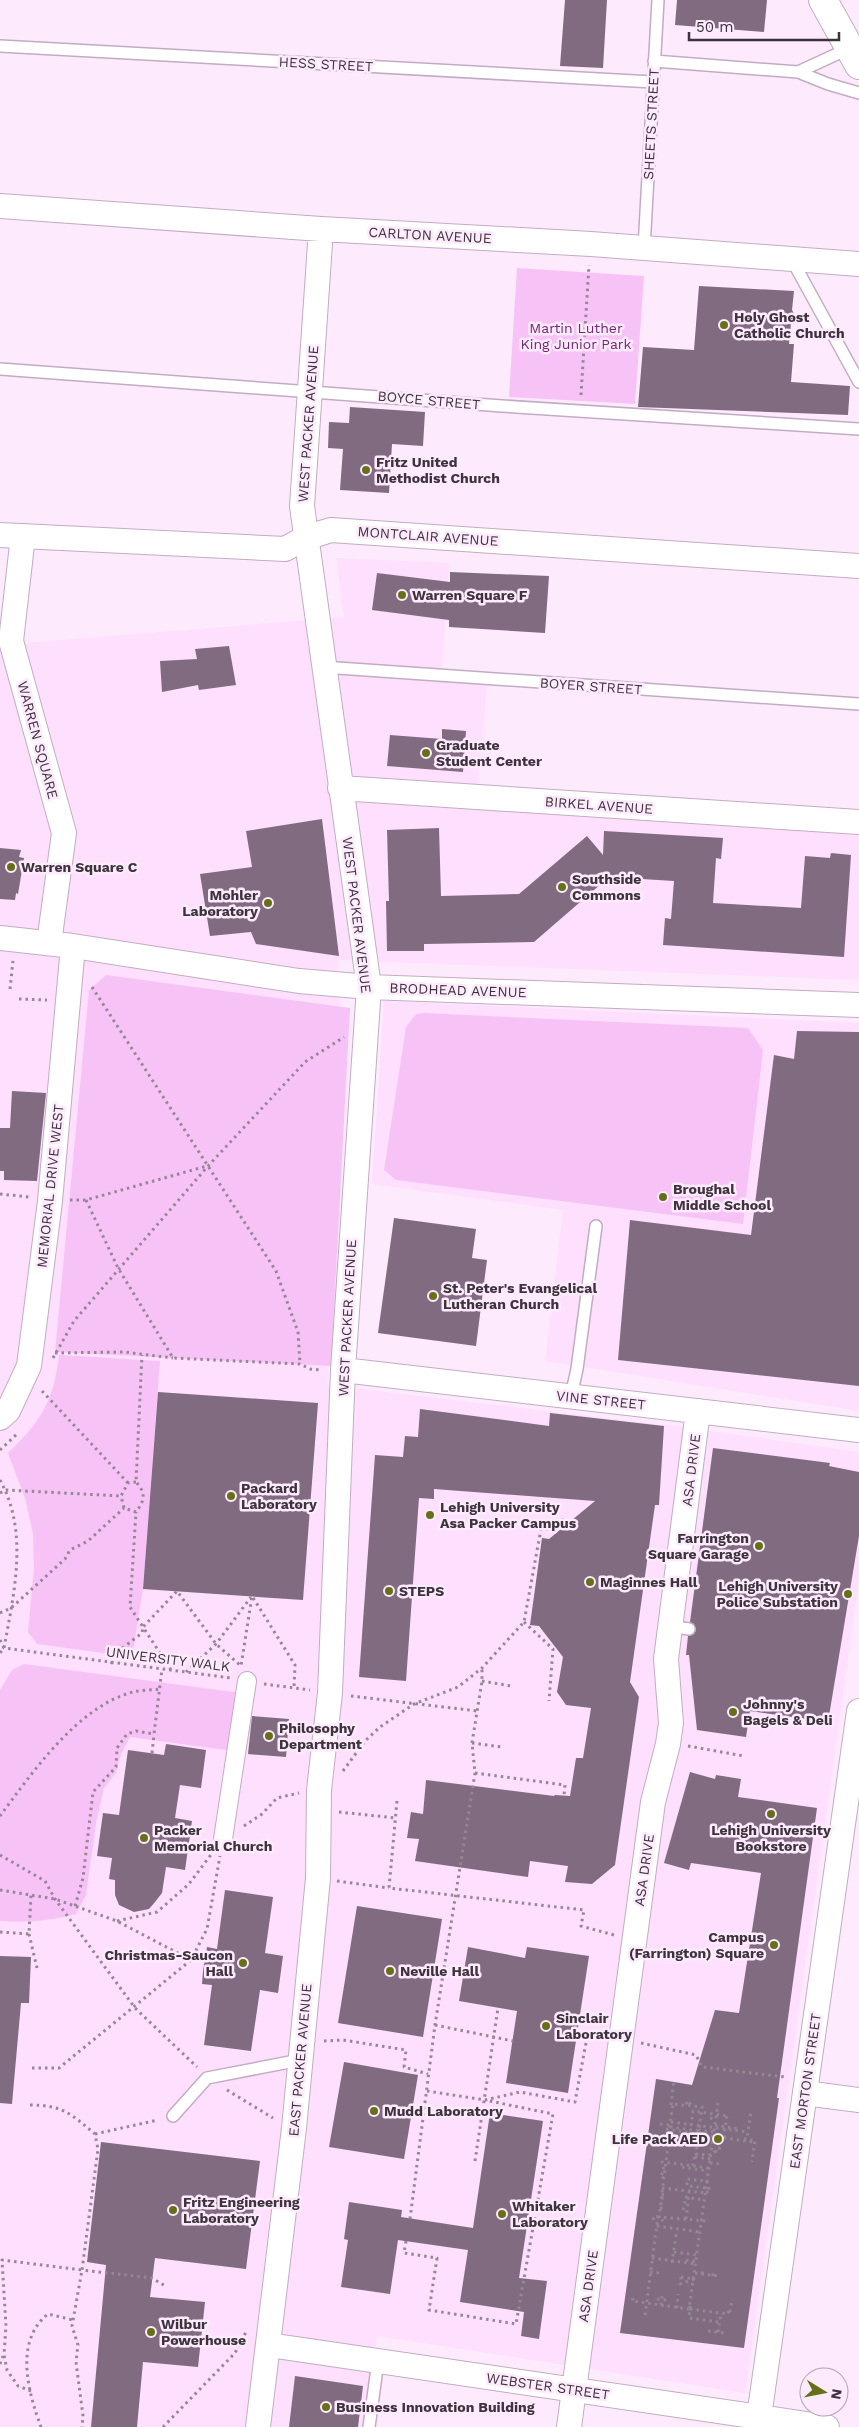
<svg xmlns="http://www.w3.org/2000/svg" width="859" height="2427" viewBox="0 0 859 2427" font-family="'Work Sans',sans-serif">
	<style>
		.built { fill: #fedffd }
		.green { fill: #f7c3f7 }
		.building { fill: #816b80 }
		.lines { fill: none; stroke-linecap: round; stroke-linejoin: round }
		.service-casing { stroke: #c3acc3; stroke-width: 14 }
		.pedestrian-casing { stroke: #c3acc3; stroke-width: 20 }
		.minor-casing { stroke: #c3acc3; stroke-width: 26 }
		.secondary-casing { stroke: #c3acc3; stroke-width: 30 }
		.path { stroke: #958795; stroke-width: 3; stroke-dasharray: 2.5 4; stroke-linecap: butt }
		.service { stroke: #fff; stroke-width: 11 }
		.pedestrian { stroke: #fff; stroke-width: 18 }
		.minor { stroke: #fff; stroke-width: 24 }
		.secondary { stroke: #fff; stroke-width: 28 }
		.poi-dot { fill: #657019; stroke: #feeafd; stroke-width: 2 }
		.labels { text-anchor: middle; stroke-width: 5; stroke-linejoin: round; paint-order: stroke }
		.street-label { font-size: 14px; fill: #3d333d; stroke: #feeafd }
		.poi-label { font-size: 14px; font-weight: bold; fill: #3d333d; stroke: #feeafd; text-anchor: start }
		.park-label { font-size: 14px; fill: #752677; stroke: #feeafd }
	</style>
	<rect width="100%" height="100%" fill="#feeafd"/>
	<path class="built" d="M336,558l113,5 -8,118 46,4 -11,124 383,26v145l-521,-20 2,48 -13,377 355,42 177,25v127l-114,814 -368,-57 -14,91h-363v-1782l344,-28z
		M384,1001l475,22v388l-314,-50 18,-151 -191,-26z"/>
	<path class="green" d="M517,268l127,8 -9,128 -126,-7z
		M106,975l244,33 -19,358 -276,-14 34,-362z
		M424,1013l324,15 15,22 -20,174 -347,-44 -12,-10 22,-143 10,-13z
		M59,1355l101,6 -17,228 -11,68 -95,-13 -9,-12 6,-64 -1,-34 -8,-36 -17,-45c33,-32 46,-52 51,-98z
		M24,1664l217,29 -8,58 -103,-14 -9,17 -5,19 -12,15 -8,35 -10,72 -10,19c-26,7 -50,9 -76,7v-231l12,-20z"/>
	<path class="building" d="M565,0h42l-4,68 -43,-2z
		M677,0h90l-3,32 -89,-7z
		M699,286l95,5 -2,19 4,7 -5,6 -2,21h5l-3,38 59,4 -2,29 -210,-8 5,-60 51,3z
		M350,407l75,5 -2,34 -31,-2 -3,49 -49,-3 3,-41 -15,-1 1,-26 20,1z
		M450,572l99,4 -4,57 -96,-6v-7l-77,-10 5,-37 73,9z
		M229,646l7,39 -37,5 -1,-5 -36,7 -2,-31 37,-2 -2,-10z
		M442,729l24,2 -3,41 -76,-6 3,-31 52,4z
		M322,819l17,137 -83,-12 -5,-12 -41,4 -10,-62 52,-7 -6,-36z
		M439,828l2,68 78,-2 68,-58 16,19 1,-24 119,7 -2,21 -5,-1 -3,45 88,5 4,-52 25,2 1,-5 20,2 -7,102 -181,-12 2,-27 6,1 3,-38 -65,-4 -75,65 -110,2v7h-37l-1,-50h3l-2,-71z
		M0,848l21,2 -2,7 5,1 -6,36 -2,-1 -1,7 -15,-1z
		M797,1031l62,1v354l-241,-26 12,-140 121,15 23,-180 20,4z
		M12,1091l34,2 -9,88 -33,-1v-9h-4v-43h10z
		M394,1218l82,11 -4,29 15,2 -11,86 -98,-13z
		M158,1392l160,11 -15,197 -160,-11z
		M420,1409l129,17 1,-13 114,13 -5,79h-4l-25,177 9,15 -24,168 -23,19 -27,-2 3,-16 -38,-5 -2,16 -113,-16 4,-22 -12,-1 4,-26 12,2 3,-34 128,16 1,-1 15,1 6,-38h7l8,-50 -25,-3 -9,-13 6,-35 -24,-31 -9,-1 12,-87 7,1 46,-38 -161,-12v10l-15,-1 -13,183 -47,-4 16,-222 28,2 2,-21 13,1z
		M713,1448l117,15 -1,3 30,6v64l-31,186 -78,-11 -4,26 -49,-7 -8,-75h-3l2,-19 6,-2 2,-4 -2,-6 -4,-2z
		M252,1716l37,3 -3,38 -38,-3z
		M166,1744l40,6 -5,38 -21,-3 -5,33 17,3 -7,49 -19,-3 -4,26 -7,9 -6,7 -15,3 -15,-7 -4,-10v-15l-6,-1 3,-21 -15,-2 6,-43 16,2 9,-65 36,5z
		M690,1772l25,7 1,-4 25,4 -3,18 79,11 -40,290h2l-35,250 -124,-15 36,-254 36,6 23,-75 24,3 22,-140 -70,-10 -2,7 -25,-7z
		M225,1890l48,7 -8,56 18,3 -5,37 -18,-3 -9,61 -47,-6 8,-60 -10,-1 1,-13 4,-24 10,2z
		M357,1906l85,13 -19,118 -85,-14z
		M468,1947l57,11 2,-11 62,9 -21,137 -62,-10 11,-72 -58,-10z
		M0,1956l31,1 -2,46h-8l-9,101 -12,-1z
		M344,2062l74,13 -14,84 -75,-12z
		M490,2113l53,8 -24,157 28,3 -8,58 -18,-3 3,-24 -64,-10 8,-52 -70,-10 -8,54 -49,-7 7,-47 -4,-1 5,-37 53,8 -1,7 72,11z
		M101,2142l159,19 -14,108 -91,-11 -5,39 55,5 -7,65 -55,-5 -6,65h-46l15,-162 -19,-3z
		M295,2376l68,10 -5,41h-69z"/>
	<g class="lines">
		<defs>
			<path id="service" d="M0,46l653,36
				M654,61l144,11 30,12 31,9
				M798,72l52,-24
				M644,248l14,-248
				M792,260l67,122
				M0,369l502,37 357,23
				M323,667l536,37
				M571,1396l6,-27 19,-143
				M670,1626l19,3
				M173,2116l34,-38 93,-18
				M369,2427l9,-66"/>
			<path id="pedestrian" d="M223,1839l24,-158"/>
			<path id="minor" d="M0,206l321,23 270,15 268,20
				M0,535l285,14 20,-11 26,-8 528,36
				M23,536l-12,105 53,192 -15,110
				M340,788l519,34
				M0,938l73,8 226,35 70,6 490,18
				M343,1370l516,60
				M0,1418l8,-7 21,-45 21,-165 23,-255
				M805,2093l54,7
				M269,2345l558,82
				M759,2417l100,-706
				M258,2427l36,-299 24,-250 1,-88 11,-97 13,-323 26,-383 -67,-481 19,-277
				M569,2427l84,-625 15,-58 3,-21 -5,-64 32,-248"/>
			<path id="secondary" d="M823,0l36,65"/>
		</defs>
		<use href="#service" class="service-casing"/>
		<use href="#pedestrian" class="pedestrian-casing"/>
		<use href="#minor" class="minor-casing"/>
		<use href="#secondary" class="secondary-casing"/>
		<path class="path" d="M581,395l8,-130
			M92,987l184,284 22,61 2,32
			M10,989l3,-28
			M19,999l28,1
			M0,1194l29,3
			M70,1200h16l121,-34
			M86,1200l32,68 55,90 127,6 10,5 12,1
			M55,1353l69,-1 49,6
			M53,1358l21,-37 134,-155 97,-104 39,-25
			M42,1391l86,92
			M0,1450l18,-17
			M0,1480c29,52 14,113 4,168l-4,5
			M136,1482l-8,1 -7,13 3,12 12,4c9,-12 10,-19 0,-30l6,-127
			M0,1493l6,-3 115,6
			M0,1613l11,-5 54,-49 5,-9 18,-9 36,-33
			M524,1622l29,27 -4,52
			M0,1640l4,8 227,30
			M111,1664l9,-14 22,-17 1,-6 -13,-20 6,-95
			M171,1670l-28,-43 34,-36 39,53 25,22 11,-70 43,69 -1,23
			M186,1672l30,-28 35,-47
			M482,1681l29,5
			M264,1684l46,6
			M351,1696l126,15
			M472,1743l30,4
			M688,1746l56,10
			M152,1753l2,-19
			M343,1771l22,-30 15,-14 34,-23 44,-17 24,-19 42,-46 17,-93h11l13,-11
			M475,1773l90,12 -1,11
			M397,1801l-8,87 195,22 -3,16 33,9
			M339,1812l57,6
			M0,1816c32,-43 78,-110 133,-124 8,-2 18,-2 27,-3
			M244,1826l18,-12 15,-16 22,-5
			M0,1855l45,26 10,18 80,109 62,59
			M337,1881l52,7
			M0,1890l55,9 62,22 74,39
			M75,1906l8,-28 10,-86 23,-25 1,-19 10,-14 9,-3 18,3 8,-65
			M117,1921l40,-9 32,-28 24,-32
			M0,1932l29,2 2,-39
			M29,1934l8,34
			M435,2025l78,16
			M324,2041l19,-1 63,10 -2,17 24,7
			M641,2043l55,12 6,12 83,10
			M32,2068h27l132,-108 16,-31 13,-73
			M227,2090l46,28
			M427,2091l58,9 35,-8 55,10 13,-70
			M686,2102l2,4 3,-4
			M30,2105c33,0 41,9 65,29l3,15 -16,121 70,8 15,9
			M671,2105l3,-24
			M710,2118l6,1
			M671,2122l77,10
			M660,2124l10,1
			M715,2125l23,4
			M691,2126l2,-15 34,5
			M670,2127l29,4 3,-24 -29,-3c-2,11 -3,22 -4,33l-10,80 47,4
			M666,2129l86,13
			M698,2130l16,2
			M95,2134l63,-14
			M698,2134l-2,20 15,1 9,-8
			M668,2136l29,5
			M665,2137l6,11
			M724,2138l3,-23
			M744,2139h3l4,-28
			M750,2140h5l-3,22
			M707,2142l1,-7
			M715,2151l4,1 2,-16
			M695,2157l16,2
			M475,2161l23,-153
			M710,2163l10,1
			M693,2166l2,-13
			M682,2167l26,4
			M664,2178l-4,-1 4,-6 -2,-9 47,6
			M662,2188l43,5
			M706,2192h4l-3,-11 -20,-2v7l19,2
			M685,2197l19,3
			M660,2208h3l-3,-7 5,-6 -4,-1
			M683,2210l3,-13
			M410,2219l25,-194 40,-252 -3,-30 10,-62v-13
			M686,2219l3,-27 3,1
			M653,2220l1,-4 5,1 4,4
			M657,2226l43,6
			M406,2241l-2,12 33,5 -8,52 87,14 37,-210 -68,-14
			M674,2252l23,3
			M652,2258l44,6
			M686,2260l13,2
			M672,2263l4,-28h-2
			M650,2272l10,1
			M695,2273l23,3
			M702,2274l1,-6
			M713,2276v-6
			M681,2277l13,2 -14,5z
			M633,2298l-1,3 57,8 29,-206
			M657,2299l9,1
			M661,2305l1,-9
			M690,2306l-1,12 30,4
			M677,2308l1,-14
			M690,2309l38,5 1,-5
			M730,2312l2,-12
			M645,2315l13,-99
			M708,2331l16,2
			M718,2332l3,-19
			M0,2364l3,-8
			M31,2391l-13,-5 -11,-16 -3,-15 2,-29 -4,-66 80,10 -10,56 6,19 -2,17 7,54 -1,11
			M41,2427c-13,-35 -27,-86 7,-113l25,6
			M163,2427l72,-74 12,-23"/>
		<use href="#service" class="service"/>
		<use href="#pedestrian" class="pedestrian"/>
		<use href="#minor" class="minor"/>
		<use href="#secondary" class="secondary"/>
	</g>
	<g class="poi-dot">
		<circle cx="724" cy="325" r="5"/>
		<circle cx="366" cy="470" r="5"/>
		<circle cx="402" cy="595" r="5"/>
		<circle cx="426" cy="753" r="5"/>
		<circle cx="11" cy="867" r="5"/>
		<circle cx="562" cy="887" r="5"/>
		<circle cx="268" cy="903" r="5"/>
		<circle cx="663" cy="1197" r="5"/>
		<circle cx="433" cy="1296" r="5"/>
		<circle cx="231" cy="1496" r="5"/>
		<circle cx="430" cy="1515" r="5"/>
		<circle cx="759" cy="1546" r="5"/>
		<circle cx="590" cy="1582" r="5"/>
		<circle cx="389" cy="1591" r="5"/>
		<circle cx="848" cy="1594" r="5"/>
		<circle cx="733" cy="1712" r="5"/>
		<circle cx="269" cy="1736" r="5"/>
		<circle cx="771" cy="1814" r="5"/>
		<circle cx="144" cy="1838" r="5"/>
		<circle cx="774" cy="1945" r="5"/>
		<circle cx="243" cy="1963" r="5"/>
		<circle cx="390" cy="1971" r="5"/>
		<circle cx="546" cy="2026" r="5"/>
		<circle cx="374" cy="2111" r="5"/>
		<circle cx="718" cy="2139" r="5"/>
		<circle cx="173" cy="2210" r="5"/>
		<circle cx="502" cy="2214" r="5"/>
		<circle cx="151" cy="2332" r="5"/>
		<circle cx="326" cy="2407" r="5"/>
	</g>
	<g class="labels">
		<g class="street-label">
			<text transform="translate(326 64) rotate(3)" y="5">HESS STREET</text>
			<text transform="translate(651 124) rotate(-87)" y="5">SHEETS STREET</text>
			<text transform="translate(430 235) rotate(3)" y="5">CARLTON AVENUE</text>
			<text transform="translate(429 400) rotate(5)" y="5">BOYCE STREET</text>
			<text transform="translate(308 424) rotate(-86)" y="5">WEST PACKER AVENUE</text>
			<text transform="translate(428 536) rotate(4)" y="5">MONTCLAIR AVENUE</text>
			<text transform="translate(591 686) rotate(4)" y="5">BOYER STREET</text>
			<text transform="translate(38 740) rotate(75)" y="5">WARREN SQUARE</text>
			<text transform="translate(599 805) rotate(4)" y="5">BIRKEL AVENUE</text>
			<text transform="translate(357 915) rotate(83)" y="5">WEST PACKER AVENUE</text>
			<text transform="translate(458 990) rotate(2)" y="5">BRODHEAD AVENUE</text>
			<text transform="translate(50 1186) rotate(-84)" y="5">MEMORIAL DRIVE WEST</text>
			<text transform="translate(347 1318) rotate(-87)" y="5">WEST PACKER AVENUE</text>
			<text transform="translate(601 1400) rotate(6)" y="5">VINE STREET</text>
			<text transform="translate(691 1470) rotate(-83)" y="5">ASA DRIVE</text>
			<text transform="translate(168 1659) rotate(7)" y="5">UNIVERSITY WALK</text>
			<text transform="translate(644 1870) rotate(-82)" y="5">ASA DRIVE</text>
			<text transform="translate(300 2060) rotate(-85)" y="5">EAST PACKER AVENUE</text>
			<text transform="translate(805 2091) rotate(-82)" y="5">EAST MORTON STREET</text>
			<text transform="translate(588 2286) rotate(-82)" y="5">ASA DRIVE</text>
			<text transform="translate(548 2386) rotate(8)" y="5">WEBSTER STREET</text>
		</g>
		<g class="poi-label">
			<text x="734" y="322">Holy Ghost<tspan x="734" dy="16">Catholic Church</tspan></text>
			<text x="376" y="467">Fritz United<tspan x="376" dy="16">Methodist Church</tspan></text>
			<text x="412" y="600">Warren Square F</text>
			<text x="436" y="750">Graduate<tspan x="436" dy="16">Student Center</tspan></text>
			<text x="21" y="872">Warren Square C</text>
			<text x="572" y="884">Southside<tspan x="572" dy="16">Commons</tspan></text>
			<text x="258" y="900" text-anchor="end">Mohler<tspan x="258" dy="16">Laboratory</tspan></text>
			<text x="673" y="1194">Broughal<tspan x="673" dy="16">Middle School</tspan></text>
			<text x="443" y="1293">St. Peter's Evangelical<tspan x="443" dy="16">Lutheran Church</tspan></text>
			<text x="241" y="1493">Packard<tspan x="241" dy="16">Laboratory</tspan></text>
			<text x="440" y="1512">Lehigh University<tspan x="440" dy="16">Asa Packer Campus</tspan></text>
			<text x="749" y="1543" text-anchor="end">Farrington<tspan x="749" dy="16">Square Garage</tspan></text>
			<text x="600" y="1587">Maginnes Hall</text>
			<text x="838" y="1591" text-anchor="end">Lehigh University<tspan x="838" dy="16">Police Substation</tspan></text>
			<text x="399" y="1596">STEPS</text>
			<text x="743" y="1709">Johnny's<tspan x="743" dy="16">Bagels &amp; Deli</tspan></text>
			<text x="279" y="1733">Philosophy<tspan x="279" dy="16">Department</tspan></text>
			<text x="154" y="1835">Packer<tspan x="154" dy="16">Memorial Church</tspan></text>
			<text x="771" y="1835" text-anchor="middle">Lehigh University<tspan x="771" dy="16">Bookstore</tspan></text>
			<text x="764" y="1942" text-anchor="end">Campus<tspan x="764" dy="16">(Farrington) Square</tspan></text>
			<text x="233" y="1960" text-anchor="end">Christmas-Saucon<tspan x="233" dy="16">Hall</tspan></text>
			<text x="400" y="1976">Neville Hall</text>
			<text x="556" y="2023">Sinclair<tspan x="556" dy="16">Laboratory</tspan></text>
			<text x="384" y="2116">Mudd Laboratory</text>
			<text x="708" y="2144" text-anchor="end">Life Pack AED</text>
			<text x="183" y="2207">Fritz Engineering<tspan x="183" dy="16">Laboratory</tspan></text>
			<text x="512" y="2211">Whitaker<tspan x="512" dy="16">Laboratory</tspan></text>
			<text x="161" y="2329">Wilbur<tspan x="161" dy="16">Powerhouse</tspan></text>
			<text x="336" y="2412">Business Innovation Building</text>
		</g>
		<g class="park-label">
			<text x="576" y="333">Martin Luther<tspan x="576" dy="16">King Junior Park</tspan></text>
		</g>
	</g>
	<g transform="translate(824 2392) rotate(100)"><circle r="24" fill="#feeafd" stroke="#b1a1b0"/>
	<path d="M0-4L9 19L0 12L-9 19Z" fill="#657019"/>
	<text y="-8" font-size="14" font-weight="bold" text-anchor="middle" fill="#3d333d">N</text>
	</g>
	<path d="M689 32v8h150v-8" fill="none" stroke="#3d333d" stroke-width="2.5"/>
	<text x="696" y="32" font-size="15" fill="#3d333d" stroke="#feeafd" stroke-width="4" paint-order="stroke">50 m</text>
</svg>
